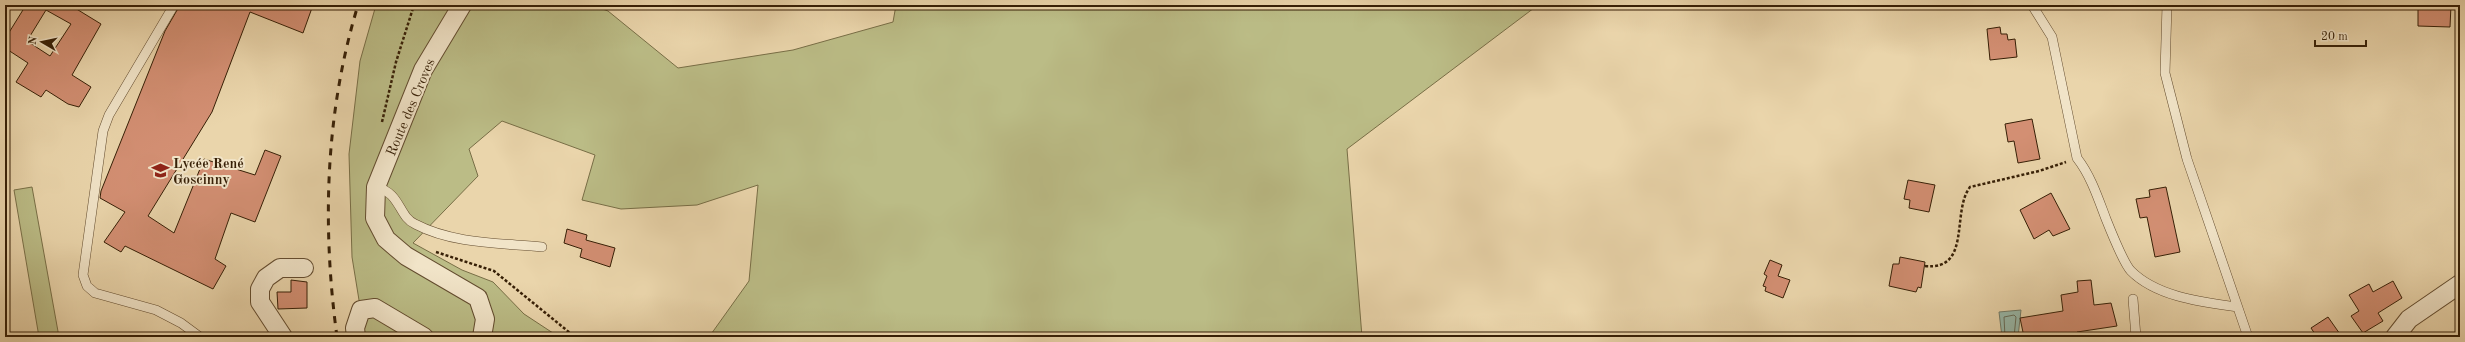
<svg xmlns="http://www.w3.org/2000/svg" width="2465" height="342" viewBox="0 0 2465 342" font-family="'Old Standard TT',serif">
	<style>
		.green { fill: #bbbc86; stroke: #786e46 }
		.water { fill: #98b9aa; stroke: #717b68 }
		.lines { fill: none; stroke-linecap: round; stroke-linejoin: round }
		.shore { stroke: #676c58; stroke-width: 1 }
		.building { fill: #d38f73; stroke: #361f06; fill-rule: evenodd }
		.service-casing { stroke: #634c2f; stroke-width: 10 }
		.minor-casing { stroke: #634c2f; stroke-width: 20 }
		.path { stroke: #361f06; stroke-width: 2.5; stroke-dasharray: 3 2; stroke-linecap: butt }
		.service { stroke: #f1e4c8; stroke-width: 9 }
		.minor { stroke: #f1e4c8; stroke-width: 18 }
		.rail { stroke: #361f06; stroke-width: 3; stroke-dasharray: 7 7; stroke-linecap: butt }
		.labels { text-anchor: middle; stroke-width: 4; stroke-linejoin: round; paint-order: stroke }
		.street-label { font-size: 14px; fill: #361f06; stroke: #f1e4c8 }
		.poi-label { font-size: 14px; font-weight: bold; fill: #361f06; stroke: #f1e4c8; text-anchor: start }
	</style>
	<rect width="100%" height="100%" fill="#ead5ab"/>
	<filter id="stains"><feTurbulence type="fractalNoise" baseFrequency=".005" numOctaves="4"/><feColorMatrix values="0 0 0 0 .2 0 0 0 0 .09 0 0 0 0 .02 0 0 0 .5 -.17"/></filter>
	<radialGradient id="worn" r=".72"><stop offset=".6" stop-color="#630" stop-opacity="0"/><stop offset="1" stop-color="#630" stop-opacity=".3"/></radialGradient>
	<path class="green" d="M376,5h216l16,6 70,57 115,-18 100,-28 3,-17h642l-191,144 15,188h-653l40,-56 9,-96 -61,20 -76,4 -39,-9 13,-45 -93,-34 -33,28 9,27 -65,67 49,27 31,12 31,32 35,23h-194l-13,-80 -3,-103 11,-93z
		M32,187l27,150h-20l-25,-147z"/>
	<path class="water" d="M2021,310l-3,27h-16l-3,-25z"/>
	<g class="lines">
		<path class="shore" d="M2005,337l-1,-20 10,-2 2,2 -2,20"/>
	</g>
	<path class="building" d="M26,5h44l31,19 -29,51 19,12 -12,20 -11,-3 -22,-14 -5,7 -25,-15 12,-19 -23,-15v-9zM46,10l25,14 -21,32 -23,-15z
		M180,5h133l-10,28 -53,-21 -38,100 -64,104 26,17 30,-74 51,16 10,-25 16,6 -26,66 -24,-9 -16,46 11,7 -13,23 -88,-43 -4,6 -17,-10 21,-30 -25,-14 1,-7 64,-160z
		M2418,5h33l-1,22 -32,-1z
		M2000,27l1,7h6l1,6 7,-1 2,18 -27,3 -3,-31z
		M2032,119l8,40 -22,4 -4,-22 -6,1 -3,-18z
		M1908,180l27,5 -6,27 -20,-4 1,-8 -6,-1z
		M2166,187l14,65 -25,5 -8,-40 -7,1 -4,-19 14,-2 -1,-7z
		M2051,193l19,36 -17,7 -4,-6 -15,9 -14,-29z
		M567,229l20,6 -1,5 29,8 -5,19 -30,-10 2,-8 -18,-6z
		M1900,257l25,5 -4,26 -3,-1 -2,5 -27,-6 4,-22h6z
		M1770,260l12,5 -4,11 12,4 -7,18 -18,-7 1,-4 -3,-1 4,-10 -3,-2z
		M291,280l16,2v26l-29,1 -1,-17h14z
		M2091,280l3,25 17,-2 6,23 -40,6v3l-9,2h-44l-4,-19 43,-7 -2,-16 17,-3 -1,-11z
		M2393,281l9,17 -24,15 5,8 -20,12 -12,-17 8,-5 -10,-16 20,-11 4,8z
		M2328,317l14,20h-25l-6,-9z"/>
	<g class="lines">
		<defs>
			<path id="service" d="M174,5l-65,110 -6,16 -20,144 4,11 8,7 61,17 25,13 19,14
				M2032,5l20,32 25,121c14,18 21,40 29,61 4,10 18,45 25,52 26,26 71,31 106,36
				M2167,5l-2,68 22,86 61,178
				M376,187c25,6 22,29 39,37 38,20 85,19 127,23
				M2133,299l3,38"/>
			<path id="minor" d="M462,5l-39,65 -47,117 -1,31 11,21 20,17 72,42 7,21 -3,18
				M283,337l-23,-35v-13l6,-11 14,-10h24
				M356,337l-1,-9 6,-18 14,-2 49,29
				M2395,337l14,-18 51,-35"/>
		</defs>
		<use href="#service" class="service-casing"/>
		<use href="#minor" class="minor-casing"/>
		<path class="path" d="M382,122l14,-60 18,-57
			M436,252l58,19 81,66
			M1925,266c47,5 26,-54 45,-79l69,-16 27,-9"/>
		<use href="#service" class="service"/>
		<use href="#minor" class="minor"/>
		<path class="rail" d="M337,337c-15,-111 -12,-224 21,-332"/>
	</g>
	<defs>
		<symbol id="school-bare" viewBox="-9 -9 18 18"><path d="M0-5L7-2L0 1L-7-2ZM-4 1L0 2.5L4 1V4Q0 6-4 4Z" fill="#8f2418" stroke="#f1e4c8" stroke-width="2.5" paint-order="stroke"/></symbol>
	</defs>
	<g fill-rule="evenodd">
		<use href="#school-bare" x="148" y="158" width="25" height="25"/>
	</g>
	<g class="labels">
		<g class="street-label">
			<text transform="translate(410 107) rotate(-67)" y="5">Route des Croves</text>
		</g>
		<g class="poi-label">
			<text x="173" y="168">Lycée René<tspan x="173" dy="16">Goscinny</tspan></text>
		</g>
	</g>
	<rect width="2465" height="342" fill="none" stroke="#ead5ab" stroke-width="20"/>
	<rect x="6" y="6" width="2453" height="330" fill="none" stroke="#361f06" stroke-width="2"/>
	<rect x="10" y="10" width="2445" height="322" fill="none" stroke="#361f06"/>
	<g transform="translate(42 42) rotate(279)" stroke="#f1e4c8" stroke-width="3" paint-order="stroke">
	<path d="M0-3L7 15L0 10L-7 15Z" fill="#361f06"/>
	<text y="-6" font-size="11" font-weight="bold" text-anchor="middle" fill="#361f06">N</text>
	</g>
	<path d="M2315 40v6h51v-6" fill="none" stroke="#361f06" stroke-width="2"/>
	<text x="2321" y="40" font-size="12" fill="#361f06" stroke="#f1e4c8" stroke-width="3" paint-order="stroke">20 m</text>
	<rect width="100%" height="100%" filter="url(#stains)"/>
	<rect width="100%" height="100%" fill="url(#worn)"/>
</svg>
